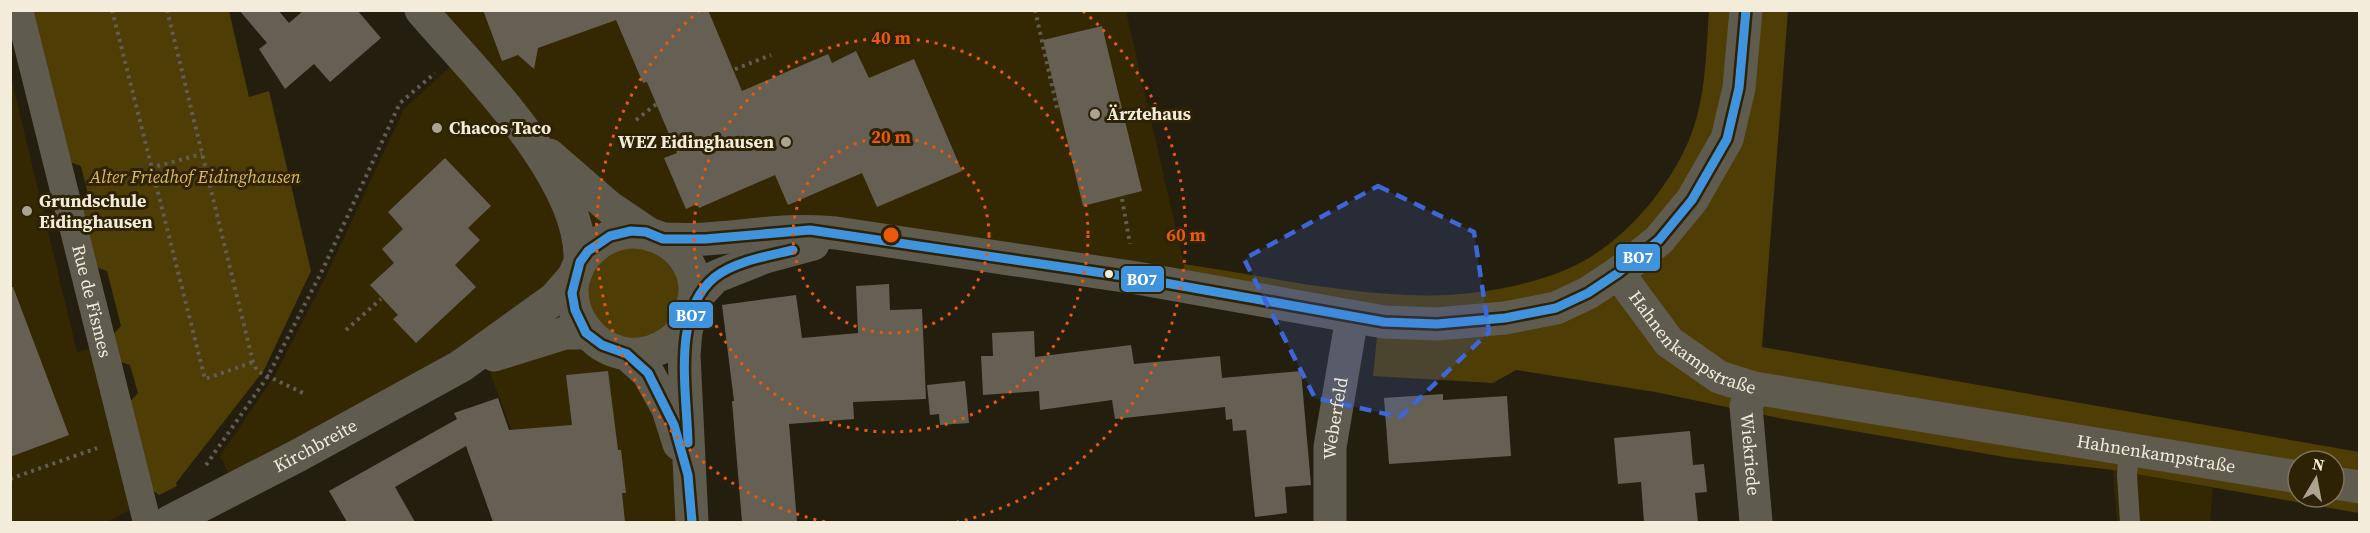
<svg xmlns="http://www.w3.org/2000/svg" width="2370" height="533" viewBox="0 0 2370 533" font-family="'Source Serif 4',serif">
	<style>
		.built { fill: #342803 }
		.green { fill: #4f3d06; fill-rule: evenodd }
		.building { fill: #656053 }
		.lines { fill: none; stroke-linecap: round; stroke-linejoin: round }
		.path { stroke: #615d52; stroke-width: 4; stroke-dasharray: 3 4.5; stroke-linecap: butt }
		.service { stroke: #605b4f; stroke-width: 20 }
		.pedestrian { stroke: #605b4f; stroke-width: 28 }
		.minor { stroke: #605b4f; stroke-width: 33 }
		.tertiary { stroke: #605b4f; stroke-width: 33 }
		.secondary { stroke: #605b4f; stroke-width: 33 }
		.bus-1-casing { stroke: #2e2204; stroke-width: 14 }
		.bus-1 { stroke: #4094de; stroke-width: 9 }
		.marked { fill: #3d66d8; fill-opacity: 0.2; stroke: #3d66d8; stroke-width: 4.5; stroke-dasharray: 12 8; stroke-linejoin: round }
		.ring { fill: none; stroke: #e8590c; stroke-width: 3; stroke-dasharray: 3 6 }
		.poi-dot { fill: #aba493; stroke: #2e2204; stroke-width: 2 }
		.bus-dot { fill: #f3ecdb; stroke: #2e2204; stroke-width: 2 }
		.labels { text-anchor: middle; stroke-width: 6; stroke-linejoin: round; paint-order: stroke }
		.poi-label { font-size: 18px; font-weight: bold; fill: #f3ecdb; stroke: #2e2204; text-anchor: start }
		.park-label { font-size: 18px; font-style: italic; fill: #e0b956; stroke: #2e2204 }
		.street-label { font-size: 18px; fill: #f3ecdb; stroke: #2e2204 }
		.centre { fill: #e8590c; stroke: #2e2204; stroke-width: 3 }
		.ring-label { font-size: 18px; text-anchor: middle; font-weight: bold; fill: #e8590c; stroke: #2e2204; stroke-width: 6; stroke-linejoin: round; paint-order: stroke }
		.line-badge { stroke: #2e2204; stroke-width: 2 }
		.badge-label { font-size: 16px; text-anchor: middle; font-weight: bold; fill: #fff }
	</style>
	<rect width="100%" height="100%" fill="#241e0e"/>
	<path class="built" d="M425,11h701l58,253 2,29 -300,-56h-262l47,170 15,115h-124l-20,-56 -15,6 -41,-110 -249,129 -17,-35 55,-81 52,-101 77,-165 58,-53z
		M10,73l67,279 15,-4 41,160 -26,14h-96z
		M2113,470l100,18 -3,34h-93z"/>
	<path class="green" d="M34,11h195l20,86 20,-6 42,180 -47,99 -88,113 1,3 -18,9 -8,-6 -24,-84 11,-12 -8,-28 -14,-5 -5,-23 10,-11 -14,-55 -14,-5 -16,-63 11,-9 -7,-28 -14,-5 -34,-140z
		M1709,11h79l-26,336 597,105v61l-246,-43 -103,-12 -226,-39 -129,-27 -139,-22 -23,13 -120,-7 4,-39 -191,-44 -2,-29c74,11 149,28 224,31 57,3 135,-8 184,-39 41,-26 78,-71 97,-116 17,-40 17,-87 20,-129zM2298,461h36v36h-36z
		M606,245l70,7 12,64 -60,32 -43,-31 8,-60z"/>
	<path class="building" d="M239,10h39l11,13 15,-13h53l24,28 -51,44 -16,-18 -29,25 -26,-40 8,-6z
		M483,10h225l34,81 86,-37 4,9 24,-12 13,27 45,-19 48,112 -85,36 -15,-34 -74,32 -13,-30 -76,33 -2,-4 -11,5 -22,-51 13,-5 -30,-71 -4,1 -27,-63 -78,28 -4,21 -16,-14 -16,6z
		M1102,26l40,165 -59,15 -40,-166z
		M445,158l46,48 -23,22 12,12 -25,25 21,22 -60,56 -23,-24 5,-4 -28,-30 24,-22 -12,-14 21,-20 -15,-17z
		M889,284l1,26 32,-1 4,90 -73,3 1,17 -65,5 8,98h-55l-10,-121h2l-12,-96 74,-10 6,43 56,-5 -2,-47z
		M10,287h3l56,148 -59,22z
		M1034,331l1,26 96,-12 3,19 86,-8 2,22 79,-7 10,114 -26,2 2,26 -32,4 -9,-87 -13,1 -1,-12 -6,1 -1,-13 -110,12 -3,-19 -72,10 -1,-19 -56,4 -2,-39h12l-1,-23z
		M608,371l10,79h3l5,43h-4l3,29h-132l-27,-76 -71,41 20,35h-68l-18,-31 128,-72 -3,-6 44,-15 11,32 63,-5 -6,-50z
		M965,381l4,42 -29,2 -1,-11 -9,1 -3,-30z
		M1443,394v6l64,-4 4,60 -122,8 -5,-66z
		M1690,431l3,34 11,-1 3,28 -12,1 3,29h-54l-3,-40 -23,2 -4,-46z"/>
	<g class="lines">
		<path class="path" d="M112,10l93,369 48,-17
			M167,10l86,352 4,9 48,23
			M1035,10l22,98
			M728,72l43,-17
			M636,120l23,-18
			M150,168l52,-14
			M1122,199l8,45
			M346,330l35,-31
			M206,465l62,-89 55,-107 77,-166 35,-30
			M10,479l87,-31"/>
		<path class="service" d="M2129,450l-2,25 3,47"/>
		<path class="pedestrian" id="s1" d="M19,10l128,512"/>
		<g class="minor">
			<path id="s2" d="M1618,273l51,69 50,35 35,11 544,89"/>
			<path id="s3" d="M1754,388l-8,18 10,116"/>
			<path d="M2334,483l26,4"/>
			<path id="s4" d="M1330,522v-75l22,-130"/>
		</g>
		<g class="tertiary">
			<path d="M663,239c14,0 29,1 42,0 45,-3 86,-11 131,-6l301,45 247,44 53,2 68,-6 51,-10 32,-15 30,-20 41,-33 33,-40 35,-61 12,-51 7,-78"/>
			<path d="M694,299l21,-22 50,-20 48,-13"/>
			<path d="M494,355l71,-22h21"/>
			<path id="s5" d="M169,522l130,-67 162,-89 93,-67 21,-24"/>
		</g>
		<path class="secondary" d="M421,10c53,62 163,168 159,252
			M549,155l60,52 37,25
			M690,319c-6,9 -12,19 -21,24 -64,43 -134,-47 -74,-97 36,-31 97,-7 100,41 1,16 -6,30 -9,45 -1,7 -1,15 -2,23l8,167
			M627,354l21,19 20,36 11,35"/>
		<defs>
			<path id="bus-1" d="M688,443c-1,-50 -17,-131 27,-166 21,-16 53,-21 78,-27
				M692,522l-4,-47 -14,-50 -26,-52 -21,-19 -25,-9 -16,-12 -11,-23 -3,-17 8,-31 8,-11 22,-15 21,-5 15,1 17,7h42l105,-9 327,48 247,44 53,2 68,-6 51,-10 32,-15 30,-20 41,-33 33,-40 35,-61 12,-51 7,-78"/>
		</defs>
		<use href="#bus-1" class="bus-1-casing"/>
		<use href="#bus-1" class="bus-1"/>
	</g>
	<path class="marked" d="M1378,186l96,46 15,100 -89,85 -85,-19 -71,-139z"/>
	<g class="ring">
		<circle cx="891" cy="235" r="98"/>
		<circle cx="891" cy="235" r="197"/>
		<path d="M825 522A295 295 0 0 1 699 11M1083 11A295 295 0 0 1 957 522"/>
	</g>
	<g class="poi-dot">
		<circle cx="1095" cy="114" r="6"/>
		<circle cx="437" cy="128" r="6"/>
		<circle cx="786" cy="142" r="6"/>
		<circle cx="27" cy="211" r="6"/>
	</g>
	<circle class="bus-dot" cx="1109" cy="274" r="5"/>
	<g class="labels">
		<g class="poi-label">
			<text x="1107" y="120">Ärztehaus</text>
			<text x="449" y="134">Chacos Taco</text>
			<text x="774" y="148" text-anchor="end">WEZ Eidinghausen</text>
			<text x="39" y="207">Grundschule<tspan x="39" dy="21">Eidinghausen</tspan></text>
		</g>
		<g class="park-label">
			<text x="195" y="183">Alter Friedhof Eidinghausen</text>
		</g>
		<g class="street-label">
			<text dy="6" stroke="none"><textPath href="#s1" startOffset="300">Rue de Fismes</textPath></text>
			<text dy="6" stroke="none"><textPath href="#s2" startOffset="105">Hahnenkampstraße</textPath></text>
			<text dy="6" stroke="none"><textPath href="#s4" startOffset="104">Weberfeld</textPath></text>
			<text dy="6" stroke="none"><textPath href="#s5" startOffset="165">Kirchbreite</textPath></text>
			<text dy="6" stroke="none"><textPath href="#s3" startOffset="68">Wiekriede</textPath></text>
			<text dy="6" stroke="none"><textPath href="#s2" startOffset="591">Hahnenkampstraße</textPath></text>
		</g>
	</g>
	<circle cx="891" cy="235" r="9" class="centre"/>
	<g class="ring-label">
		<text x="891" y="44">40 m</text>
		<text x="891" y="143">20 m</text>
		<text x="1186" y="241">60 m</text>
	</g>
	<g class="line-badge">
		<rect x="1615" y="243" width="46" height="29" rx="6" fill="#4094de"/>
		<rect x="1120" y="265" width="45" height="28" rx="6" fill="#4094de"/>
		<rect x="668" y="301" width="46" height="28" rx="6" fill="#4094de"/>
	</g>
	<g class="badge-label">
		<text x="1638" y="263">BO7</text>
		<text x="1142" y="285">BO7</text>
		<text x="691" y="321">BO7</text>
	</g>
	<rect width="2370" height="533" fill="none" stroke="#f3ecdb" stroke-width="24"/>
	<g transform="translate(2316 479) rotate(10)"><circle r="28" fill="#2e2204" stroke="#7d735a" stroke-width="1.5"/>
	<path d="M0-4.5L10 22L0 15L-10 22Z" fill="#aba493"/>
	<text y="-9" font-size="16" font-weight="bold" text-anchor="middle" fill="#f3ecdb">N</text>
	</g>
</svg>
